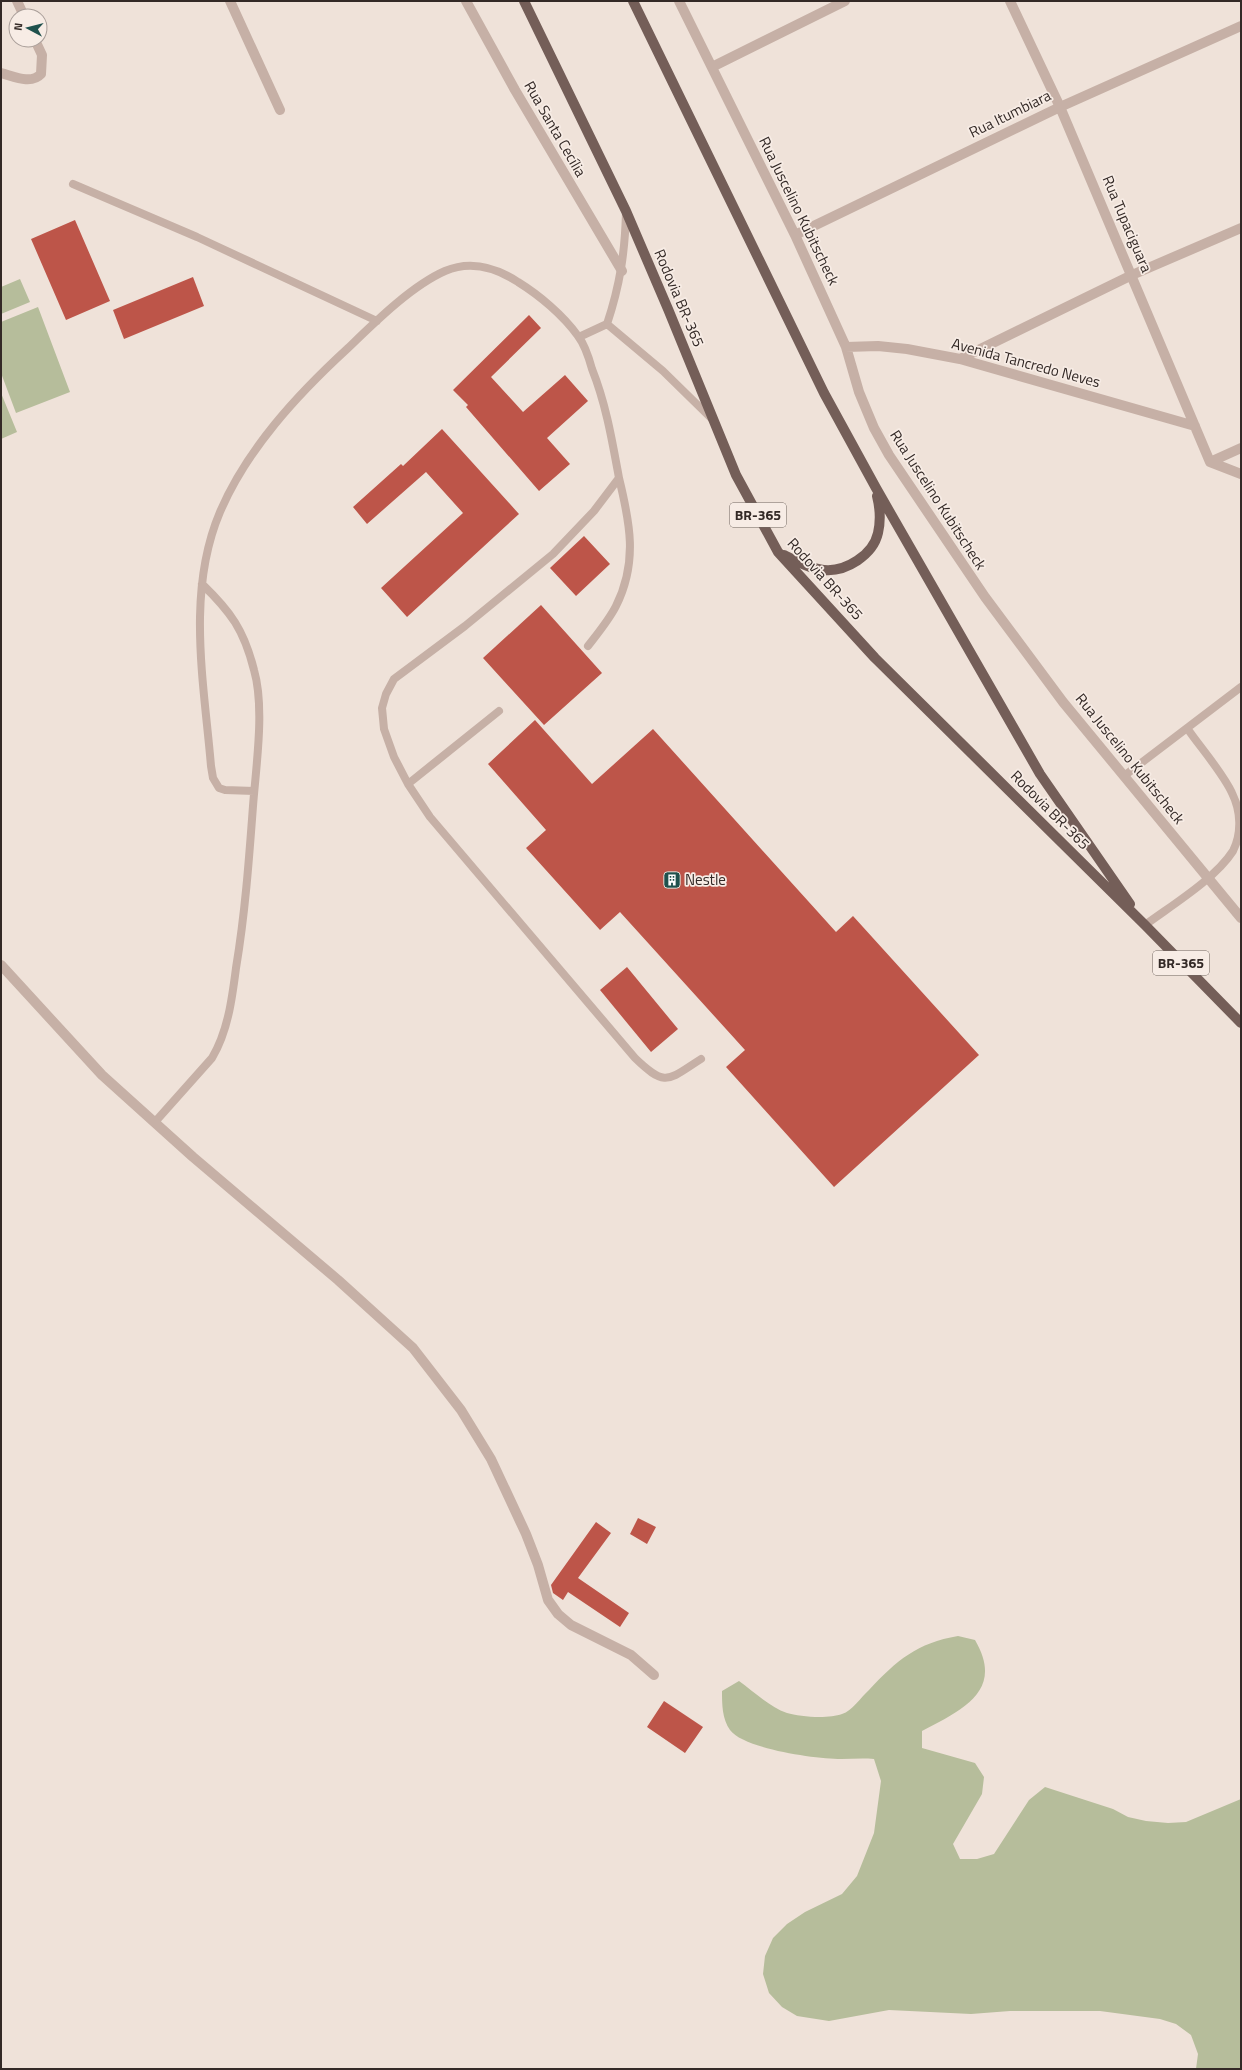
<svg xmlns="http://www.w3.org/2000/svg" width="1242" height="2070" viewBox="0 0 1242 2070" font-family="'Titillium Web',sans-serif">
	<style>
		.green { fill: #b6bd9b }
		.building { fill: #bd5549 }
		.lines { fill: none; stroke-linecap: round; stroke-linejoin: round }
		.service { stroke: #c6b0a6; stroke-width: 8 }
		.minor { stroke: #c6b0a6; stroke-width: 10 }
		.primary { stroke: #745e58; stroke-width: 10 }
		.labels { text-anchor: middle; stroke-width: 3.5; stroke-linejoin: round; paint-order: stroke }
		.shield { fill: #f7ece5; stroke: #6e645f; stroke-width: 1 }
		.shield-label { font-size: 14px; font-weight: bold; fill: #332926 }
		.street-label { font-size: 15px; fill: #332926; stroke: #f7ece5 }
		.poi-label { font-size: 15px; fill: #332926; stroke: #f7ece5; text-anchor: start }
	</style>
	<rect width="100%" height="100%" fill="#efe2d9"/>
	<path class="green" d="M20,279l10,23 -29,12v-27z
		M38,307l32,85 -54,21 -15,-40v-51z
		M1,393l16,39 -16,7z
		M958,1636l17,4c30,51 -13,70 -53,91v17l53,15 9,14 -2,17 -29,50 7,15h17l17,-5 35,-54 16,-13 68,22 15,8 18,4 22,2 18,-1 55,-23v270h-45l2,-15 -7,-19 -15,-11 -16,-5 -60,-8h-90l-39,3 -82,-4 -60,11 -32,-5 -15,-9 -13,-14 -6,-19 2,-18 8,-18 14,-14 18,-12 37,-18 15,-18 17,-43 7,-52 -7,-22c-12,-1 -22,0 -33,0 -25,0 -97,-10 -111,-29 -8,-11 -8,-26 -8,-39l17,-10c15,11 31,26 48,32 13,4 42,6 55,1 10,-3 19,-17 27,-24 28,-30 48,-47 89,-54z"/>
	<path class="building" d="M75,220l35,81 -44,19 -35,-81z
		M193,277l11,29 -80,33 -11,-29z
		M529,315l12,13 -50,49 32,35 42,-37 23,26 -41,37 23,26 -31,27 -73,-84 2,-2 -15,-15z
		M442,429l77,85 -112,103 -26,-29 82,-75 -37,-41 -59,52 -14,-17 48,-43 2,2z
		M584,536l26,28 -34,32 -26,-28z
		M541,605l61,68 -58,52 -61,-67z
		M535,720l57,64 61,-55 183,203 17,-16 126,139 -145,132 -108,-120 19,-17 -125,-138 -20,18 -74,-82 20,-18 -58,-66z
		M627,967l51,62 -27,23 -51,-62z
		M638,1518l18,9 -9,17 -17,-10z
		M596,1522l15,11 -33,45 51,35 -9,14 -52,-35 -5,8 -10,-7 -2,-8z
		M664,1701l39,26 -18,26 -38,-26z"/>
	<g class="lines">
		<path class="service" d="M73,184l124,53 180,84
			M607,324l56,47 49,48
			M579,337l28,-13c13,-39 18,-72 19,-112
			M588,646c10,-13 21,-26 28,-40 22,-44 14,-83 3,-128
			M1124,776l117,-89
			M408,784l91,-73
			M254,791l-29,-1 -6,-2 -6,-10 -2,-12c-7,-83 -25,-174 9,-254 27,-63 77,-117 127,-163 27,-26 64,-63 98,-78 26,-11 50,-4 73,11 21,13 45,33 60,54 7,9 11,22 14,33 14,35 20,71 27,109l-25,33 -41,43 -88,72 -71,53 -8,15 -4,14 2,21 10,28 14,27 22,33 205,241c31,30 33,22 66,1
			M1145,925c27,-20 70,-46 88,-74 9,-18 8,-40 -1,-58 -9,-20 -32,-46 -45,-65
			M155,1122l57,-64c16,-27 20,-59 24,-90 9,-54 13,-108 17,-162 3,-40 12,-98 1,-136 -10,-40 -23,-58 -52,-86"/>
		<path class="minor" d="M17,1l7,15
			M230,1l50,109
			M466,1l49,89 107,181
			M679,1l116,234 51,112 13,45 15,36 15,27 96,142 78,105 178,216
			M1010,1l50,106 150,355
			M712,67l133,-66
			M1,73c12,3 30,12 40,1l1,-19 -7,-15
			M795,235l265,-128 181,-81
			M846,347l32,-1 29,3 53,10 235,67
			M960,359l172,-84 109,-47
			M1210,462l31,-14
			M1210,462l31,12
			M1,965l101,110 91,82 145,123 75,68 48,62 30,49 35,75 12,31 10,35 10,14 13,11 60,30 23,20"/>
		<path class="primary" d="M524,1l102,210 42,98 68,166 42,77 97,106 270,267 96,98
			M633,1l191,392 52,95 164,286 90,130
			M784,555c12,6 26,14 40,15 22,2 49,-15 54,-37 3,-13 2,-25 -1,-37"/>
	</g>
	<defs>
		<symbol id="building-square" viewBox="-11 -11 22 22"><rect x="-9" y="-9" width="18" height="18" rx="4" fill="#1f514d" stroke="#f7ece5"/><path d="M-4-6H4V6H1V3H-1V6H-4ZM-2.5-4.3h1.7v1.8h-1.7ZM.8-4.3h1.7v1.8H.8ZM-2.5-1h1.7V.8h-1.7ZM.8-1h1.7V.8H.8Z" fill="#fff"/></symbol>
	</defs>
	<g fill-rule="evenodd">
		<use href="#building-square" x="662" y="870" width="20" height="20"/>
	</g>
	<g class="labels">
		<g class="shield">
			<rect x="730" y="503" width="56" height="24" rx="3"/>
			<rect x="1153" y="951" width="56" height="24" rx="3"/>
		</g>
		<g class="shield-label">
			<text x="758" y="520">BR-365</text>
			<text x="1181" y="968">BR-365</text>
		</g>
		<g class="street-label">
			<text transform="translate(1010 114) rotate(-26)" y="5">Rua Itumbiara</text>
			<text transform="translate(555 129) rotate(60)" y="5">Rua Santa Cecília</text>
			<text transform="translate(799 211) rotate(64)" y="5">Rua Juscelino Kubitscheck</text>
			<text transform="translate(1127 224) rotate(67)" y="5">Rua Tupaciguara</text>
			<text transform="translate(679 298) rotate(67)" y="5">Rodovia BR-365</text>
			<text transform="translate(1026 363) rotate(15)" y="5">Avenida Tancredo Neves</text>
			<text transform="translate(938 500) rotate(57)" y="5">Rua Juscelino Kubitscheck</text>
			<text transform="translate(825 579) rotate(48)" y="5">Rodovia BR-365</text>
			<text transform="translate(1130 759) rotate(51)" y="5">Rua Juscelino Kubitscheck</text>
			<text transform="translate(1050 810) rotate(45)" y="5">Rodovia BR-365</text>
		</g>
		<g class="poi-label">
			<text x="685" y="885">Nestle</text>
		</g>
	</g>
	<rect width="1242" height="2070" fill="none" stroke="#332926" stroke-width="4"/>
	<g transform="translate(28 28) rotate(277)"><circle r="19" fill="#f7ece5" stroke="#a99e99"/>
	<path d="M0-3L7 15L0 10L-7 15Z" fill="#1f514d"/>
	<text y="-6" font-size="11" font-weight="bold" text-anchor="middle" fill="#332926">N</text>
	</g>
</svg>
